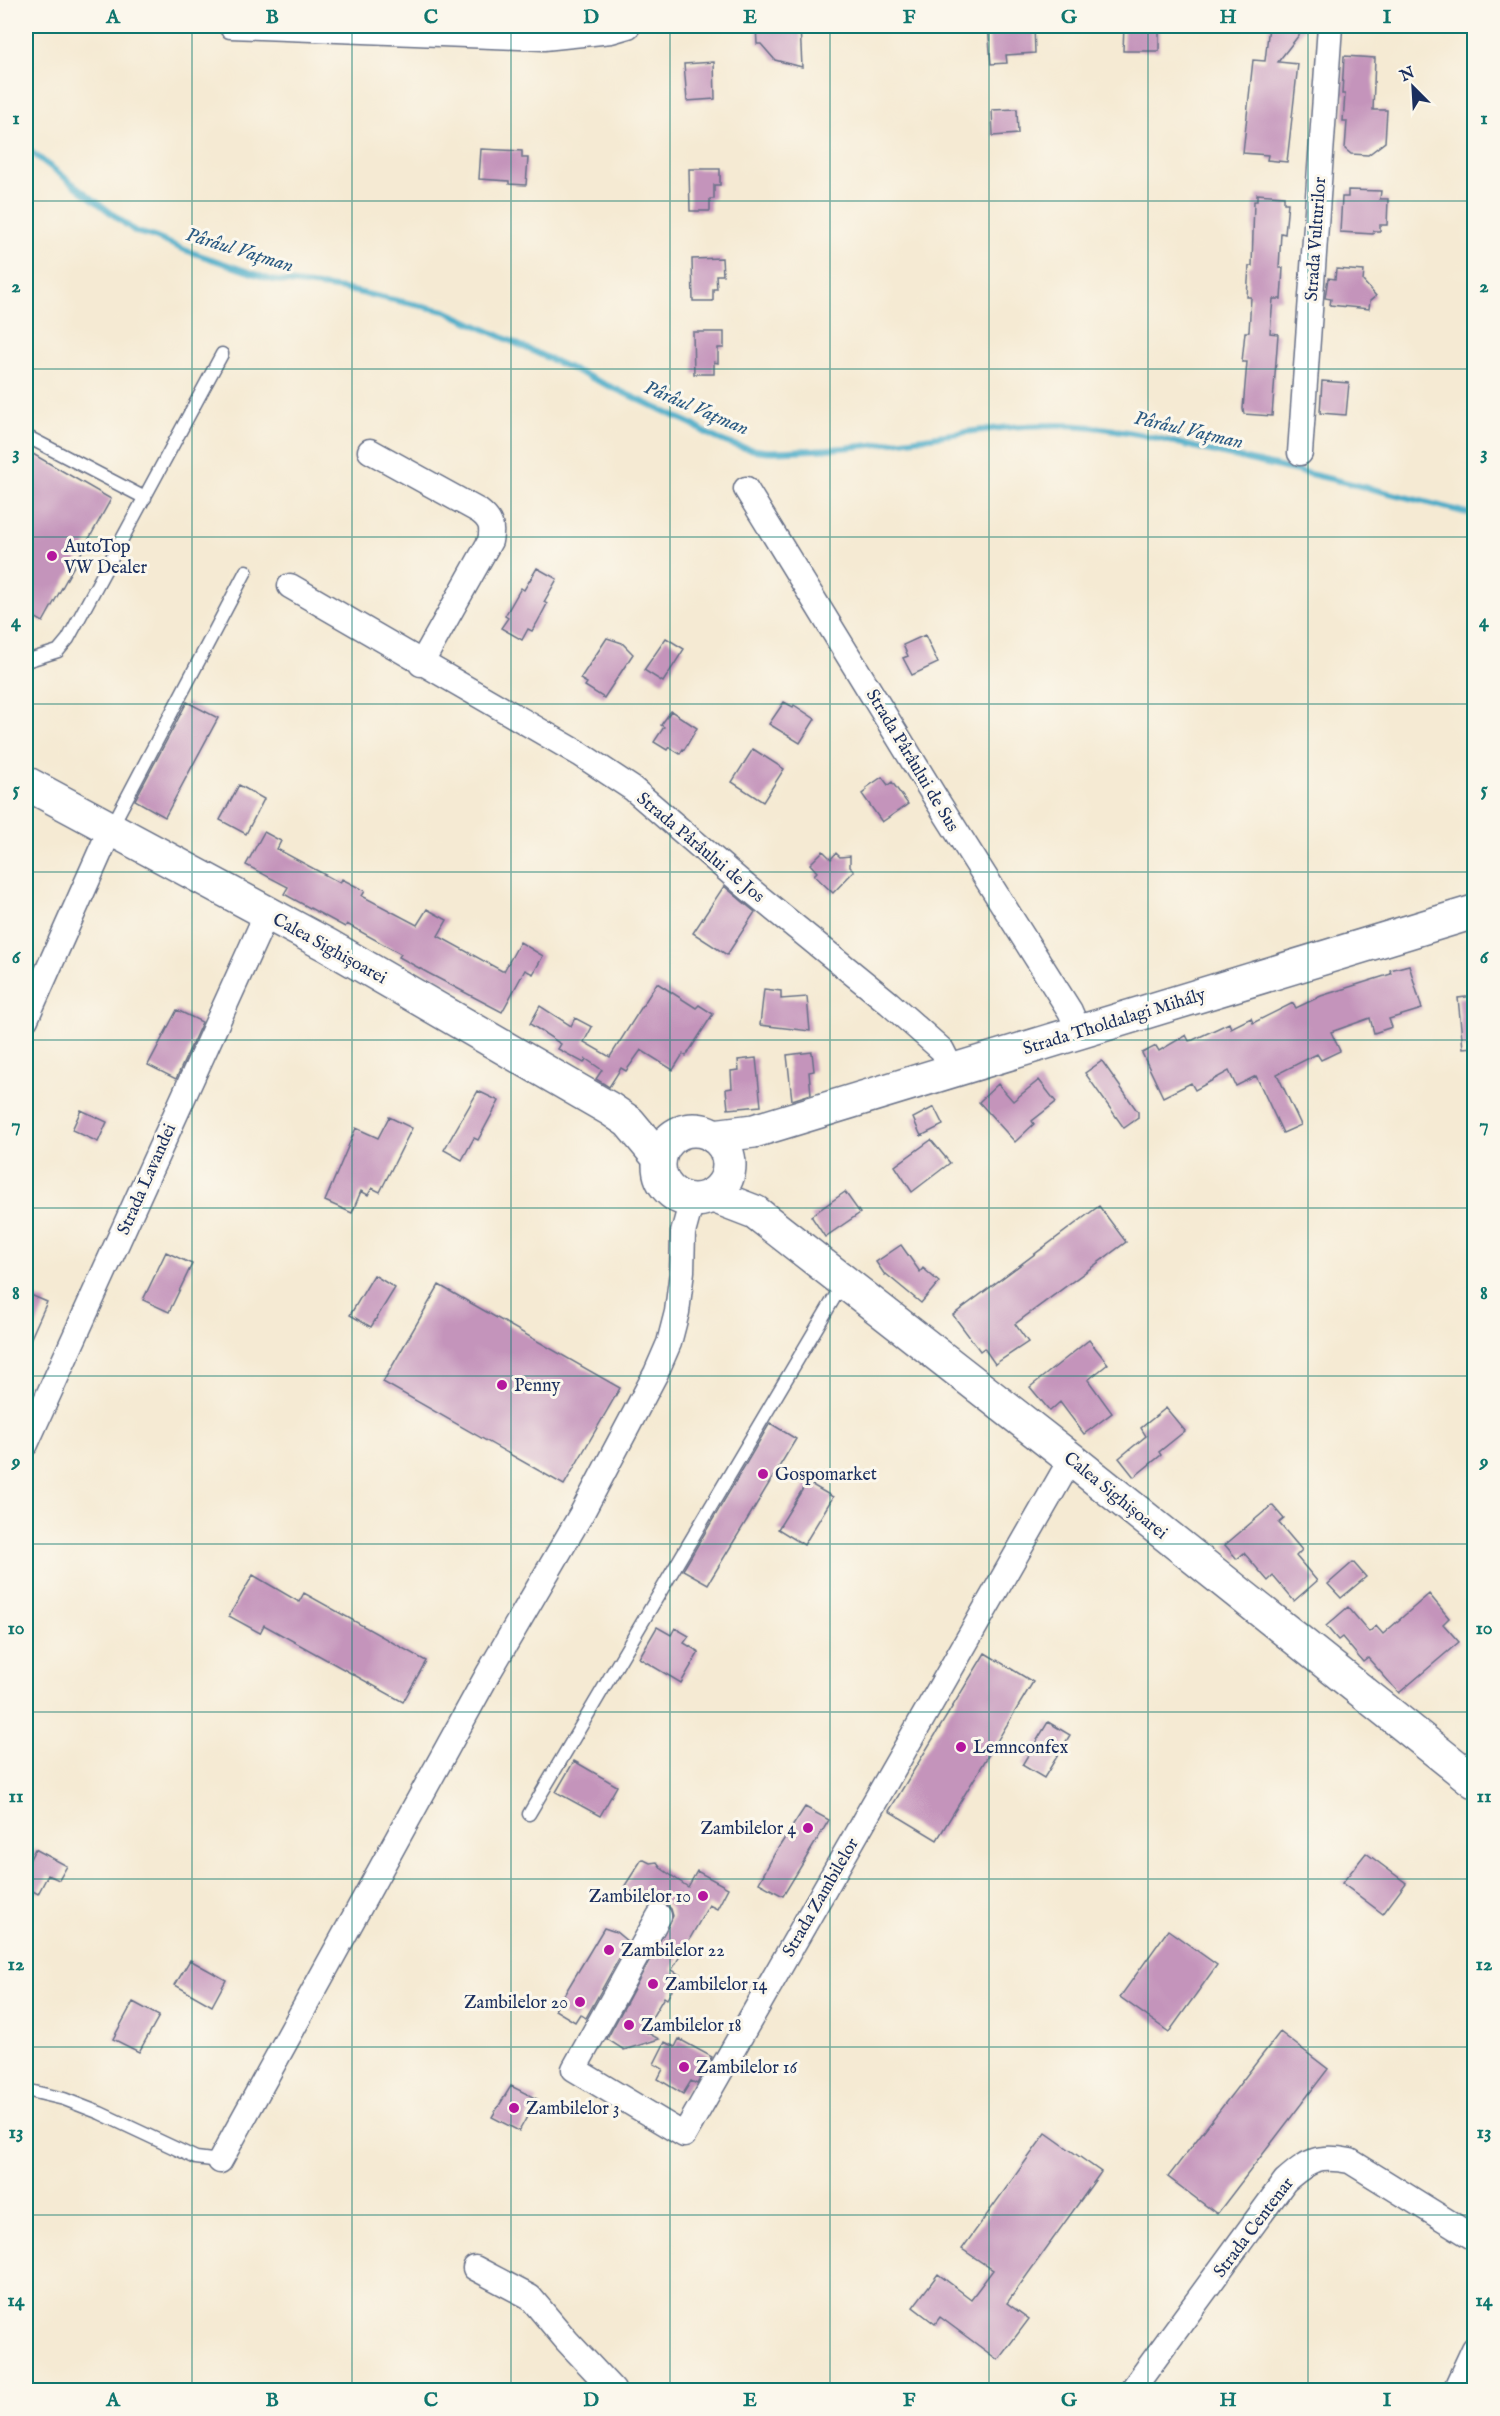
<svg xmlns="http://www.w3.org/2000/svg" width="1500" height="2416" viewBox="0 0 1500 2416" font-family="'IM FELL English',serif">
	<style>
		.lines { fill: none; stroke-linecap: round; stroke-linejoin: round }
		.stream { stroke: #47aac7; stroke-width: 6 }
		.building { fill: #c494bb }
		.lane-casing { stroke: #677087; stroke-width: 15 }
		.street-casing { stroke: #677087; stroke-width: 27 }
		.secondary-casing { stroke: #677087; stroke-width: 36 }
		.highway-casing { stroke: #677087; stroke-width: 36 }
		.lane { stroke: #fff; stroke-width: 12 }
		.street { stroke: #fff; stroke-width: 24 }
		.secondary { stroke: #fff; stroke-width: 33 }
		.highway { stroke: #fff; stroke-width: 33 }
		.grid { fill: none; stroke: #0f766e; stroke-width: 1.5; stroke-opacity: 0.55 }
		.poi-dot { fill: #b5179e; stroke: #fbf7ec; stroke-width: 2 }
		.labels { text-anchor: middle; stroke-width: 6; stroke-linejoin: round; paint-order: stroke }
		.street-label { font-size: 18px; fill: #1b2f5e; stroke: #fbf7ec }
		.poi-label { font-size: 18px; fill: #1b2f5e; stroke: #fbf7ec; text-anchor: start }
		.water-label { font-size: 20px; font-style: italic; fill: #2a5a83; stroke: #fbf7ec }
		.neatline { fill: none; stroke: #0f766e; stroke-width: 2 }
		.grid-label { font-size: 20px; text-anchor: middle; font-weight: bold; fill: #0f766e }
	</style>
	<rect width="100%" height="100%" fill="#fbf7ec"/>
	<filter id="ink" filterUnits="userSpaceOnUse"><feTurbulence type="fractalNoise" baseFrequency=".0167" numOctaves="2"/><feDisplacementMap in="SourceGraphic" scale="12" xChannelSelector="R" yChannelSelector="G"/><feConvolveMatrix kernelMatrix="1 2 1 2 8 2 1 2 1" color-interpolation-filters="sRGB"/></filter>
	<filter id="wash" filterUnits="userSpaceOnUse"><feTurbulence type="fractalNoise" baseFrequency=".008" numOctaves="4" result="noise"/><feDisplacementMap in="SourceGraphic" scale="24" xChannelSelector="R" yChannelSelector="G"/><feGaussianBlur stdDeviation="1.35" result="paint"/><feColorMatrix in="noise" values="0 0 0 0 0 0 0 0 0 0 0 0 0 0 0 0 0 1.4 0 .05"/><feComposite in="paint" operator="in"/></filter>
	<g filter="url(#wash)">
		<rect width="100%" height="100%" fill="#f5ead3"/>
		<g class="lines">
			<path class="stream" d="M26,148l110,84 16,4 33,14 87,30 71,9 102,22 247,113c21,15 45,24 71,27 16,2 34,-1 50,-1 82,-3 162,-25 244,-25 57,0 111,16 166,29 84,19 168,38 251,61"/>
		</g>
		<g id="blocks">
			<path class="building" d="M756,26h44l2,41 -27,-7 -14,-16h-4z
				M988,26h46l1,27 -29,2 1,8 -16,1z
				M1124,26h35v25h-36z
				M1269,26h37l-28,36 20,2 -11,98 -20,-2 1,-5 -25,-2 10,-93 12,1z
				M1344,56l31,2 -2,52h14l-2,32 -17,13 -17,-1 -6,-5 2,-28h-4l2,-27h-3z
				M714,62l1,37 -28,2 -3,-37z
				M1017,109l1,25 -25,2 -1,-26z
				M481,149l41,2v7h6l-2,27 -17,-1v-3l-30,-2z
				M689,169h31v16h-6v14h-4v12h-20z
				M1348,190l33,1 -1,8h8l-1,26h-7v6h-6l-1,3 -33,-2 2,-35h6z
				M1257,194l27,2v7h4l-3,31 -4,-1 -2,35h4l-2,31h-8l-3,34 8,1 -6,82 -28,-2 -1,-5 4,-47h-5l3,-30h4l2,-35h-4l2,-31h3l2,-65h3z
				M722,258l1,17h-7l1,14h-4v12h-20l-1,-42z
				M1336,269l28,2 -1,10 13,15 -6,5 -1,8 -39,-4 1,-6 -6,-1 3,-20 7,1z
				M693,332h31v16h-6v15l-4,-1v12h-20z
				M1322,381l27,2 -3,32 -26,-2z
				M26,450l85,49 -68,123 -17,-10z
				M537,568l20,11 -13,23 3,2 -10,19 -5,8 -4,-2 -6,11 -21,-12 7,-10 -3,-2 16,-28 3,2z
				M925,635l13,28 -26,12 -9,-17 5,-2 -5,-11z
				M607,638l15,5 11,11 -29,44 -19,-12 2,-3 -7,-4z
				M666,638l18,11 -21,33 -19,-12z
				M187,702l31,16 -53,99 -30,-17z
				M784,702l9,5 1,-2 21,14 -15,24 -31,-19z
				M671,711l26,17 -13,22 -1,-1 -3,5 -11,-7 -2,3 -13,-8 10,-15 -3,-2z
				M753,749l31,20 -21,33 -31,-20z
				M882,777l6,8 4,-3 16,22 -26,18 -20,-28 5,-4 -1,-2z
				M239,785l25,14 -18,35 -26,-14z
				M264,832l17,9 -4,8 63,34 2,-4 23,12 -3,5 55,29 10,-16 20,11 -9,16 64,35h2l16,-29 23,14 -10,18 -8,-4 -23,42 -74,-39 -29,-16 2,-3 -54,-30 -2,3 -61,-33 4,-7 -42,-22z
				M823,851l8,8 5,-6 4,4 10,-1v11l4,4 -21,22 -19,-18 3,-3 -7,-8z
				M724,886l31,26 -28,43 -34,-22z
				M1409,965l13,44 -33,10 3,8 -18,6 -4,-15 -39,14 9,19 -19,9 -4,-6 -40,20 24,51 -18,8 -27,-57 -20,10 -7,-15 -34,19 -4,-7 -28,14 -21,-44 14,-7 3,5 27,-16 3,6 4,-1 36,-17 2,5 20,-10 2,5 40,-20 3,5 25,-12 70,-22 -1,-4z
				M657,983l39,25 3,-3 14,9 -27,42 -3,-2 -10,16 -32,-20 -15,21 -5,-3 -12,19 -13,-8 6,-9 -16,-11 -2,4 -26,-14 3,-5 -31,-20 10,-18 31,20 4,-8 17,9 -8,15 26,15z
				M764,989l17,2v8l26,-2 3,34 -50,-6z
				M1474,996v51l-11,1 -5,-50z
				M177,1010l25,12 -26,57 -28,-14z
				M812,1052l2,19 -5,1 2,22 -19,6 -5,-45z
				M756,1058l5,48 -33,3 -2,-20 6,-1 -1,-17 8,-1 -1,-10z
				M1102,1061l36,51v6l-14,10 -39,-55z
				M1039,1080l17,22 -24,19 2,3 -19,18 -36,-40 19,-18 15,17z
				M478,1091l21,10 -21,39 -4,-2 -12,22 -18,-10z
				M934,1107l9,18 -22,11 -8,-18z
				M81,1110l26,12 -9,20 -26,-12z
				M389,1117l23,11 -32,64 -8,-4 -4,7 -7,-4 -9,22 -27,-12 31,-73 22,10z
				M931,1140l19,23 -38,29 -17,-26z
				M845,1192l15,21 -35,24 -14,-21z
				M1099,1206l27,36 -111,82 13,18 -33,22 -11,-16 -4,3 -27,-36z
				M901,1245l19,27 3,-4 16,14 -18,21 -35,-29 -1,1 -9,-13z
				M166,1252l26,12 -23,48 -26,-12z
				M374,1275l21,13 -24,39 -21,-12z
				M439,1285l181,103 -56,97 -181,-103z
				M26,1293l21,9 -21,47z
				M1089,1340l19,24 -20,16 24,33 -28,21 -24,-32 -10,9 -20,-24z
				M1166,1408l19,23 -26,21 2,3 -27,22 -15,-19 27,-22 -5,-8z
				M770,1423l26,16 -88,145 -25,-14z
				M807,1482l26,15 -29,48 -26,-16z
				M1272,1505l12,14 -5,4 23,27 -6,6 21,25 -23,20 -21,-25 -5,5 -24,-28 -7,6 -12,-14z
				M1353,1562l13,15 -25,21 -13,-14z
				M253,1575l46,27 5,-9 122,68 -23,41 -139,-77 -4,8 -31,-17z
				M1429,1594l20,24 -6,6 16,18 -60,51 -31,-35 -5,4 -21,-25 -4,3 -12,-14 22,-19 21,25 7,-6 7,8z
				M657,1627l14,8 4,-7 14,8 -5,7 15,9 -18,31 -42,-25z
				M985,1653l48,29 -96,158 -48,-29z
				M1048,1722l22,13 -26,43 -22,-13z
				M574,1761l43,25 -17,30 -44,-24z
				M805,1807l24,13 -46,76 -24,-13 16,-30z
				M35,1849l32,17 -8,14 -11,-5 -10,19 -12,-7v-20z
				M1366,1853l40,30 -23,31 -41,-31z
				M642,1859l8,4 7,-1 5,7 26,18 9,-16 31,17 -11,21 -8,-4 -37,65 8,5 -13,24 -3,-2 -20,34 15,8 -35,11 -17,-11 66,-123 -2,-7 -5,-5 -7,-2 -6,1 -29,-16z
				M604,1928l12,4 12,10 -42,76 -6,-4 -5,8 -20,-12z
				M1168,1930l49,35 -48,67 -49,-35z
				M190,1960l36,20 -14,26 -37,-21z
				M133,2002l26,14 -20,36 -26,-13z
				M1280,2032l48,37 -111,145 -49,-37z
				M679,2039l33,18 -15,27 -6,-3 -8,13 -25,-15 5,-10 -9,-5 11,-22 10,5z
				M511,2086l26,13 -18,32 -27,-14z
				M1046,2133l55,39 -94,131 22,16 -31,41 -58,-43 -5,7 -22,-17 25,-33 33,25 22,-29 -31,-21z"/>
		</g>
	</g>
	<g filter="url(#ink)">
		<use href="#blocks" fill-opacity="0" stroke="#677087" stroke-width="1.5"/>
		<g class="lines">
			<defs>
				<path id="lane" d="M26,436l119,62
					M26,661l32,-10 10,-12 154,-285
					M111,828l135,-257
					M529,1814l314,-531
					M26,2090l38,9 36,14 96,45 24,3"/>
				<path id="street" d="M231,26l313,12 67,-7 17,-5
					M370,451l109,60c12,9 14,16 11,30l-69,123
					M1300,453l30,-427
					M746,489l192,313 132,209 9,21
					M290,586l290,168 53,35 115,99 141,115 53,47 10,20
					M26,1019l84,-189
					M26,1444l241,-531
					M659,1916l-85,153 110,66 387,-676
					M220,2161l269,-489 93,-159 74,-140 13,-30 8,-31 5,-41 1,-38 9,-33
					M475,2268l55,29 37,44 46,49
					M1132,2390l153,-209c24,-21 33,-26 65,-20l124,77
					M1455,2390l19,-41"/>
				<path id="secondary" d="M713,1136l41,-5 720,-219"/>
				<path id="highway" d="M26,783l301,162 283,164 19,13 30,36
					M659 1165a35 35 0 1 1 70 0a35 35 0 1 1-70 0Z
					M711,1195l44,17 316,247 403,322"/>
			</defs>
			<use href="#lane" class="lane-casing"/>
			<use href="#street" class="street-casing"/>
			<use href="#secondary" class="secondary-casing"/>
			<use href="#highway" class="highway-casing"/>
			<use href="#lane" class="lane"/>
			<use href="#street" class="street"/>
			<use href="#secondary" class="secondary"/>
			<use href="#highway" class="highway"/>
		</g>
	</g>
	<path class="grid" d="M192,26v2364M352,26v2364M511,26v2364M670,26v2364M830,26v2364M989,26v2364M1148,26v2364M1308,26v2364M26,201h1448M26,369h1448M26,537h1448M26,704h1448M26,872h1448M26,1040h1448M26,1208h1448M26,1376h1448M26,1544h1448M26,1712h1448M26,1879h1448M26,2047h1448M26,2215h1448"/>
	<g class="poi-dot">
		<circle cx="52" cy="556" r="6"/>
		<circle cx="502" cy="1385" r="6"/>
		<circle cx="763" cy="1474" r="6"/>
		<circle cx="961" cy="1747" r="6"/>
		<circle cx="808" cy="1828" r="6"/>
		<circle cx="703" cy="1896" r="6"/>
		<circle cx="609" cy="1950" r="6"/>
		<circle cx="653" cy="1984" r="6"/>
		<circle cx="580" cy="2002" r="6"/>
		<circle cx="629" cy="2025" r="6"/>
		<circle cx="684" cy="2067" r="6"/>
		<circle cx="514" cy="2108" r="6"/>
	</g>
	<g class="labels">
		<g class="street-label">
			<text transform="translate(1315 239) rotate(-86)" y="6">Strada Vulturilor</text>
			<text transform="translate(913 760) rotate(59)" y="6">Strada Pârâului de Sus</text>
			<text transform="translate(701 847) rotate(40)" y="6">Strada Pârâului de Jos</text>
			<text transform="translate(330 948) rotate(29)" y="6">Calea Sighișoarei</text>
			<text transform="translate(1114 1021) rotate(-17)" y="6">Strada Tholdalagi Mihály</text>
			<text transform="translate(146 1179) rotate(-66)" y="6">Strada Lavandei</text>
			<text transform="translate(1116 1495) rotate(39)" y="6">Calea Sighișoarei</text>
			<text transform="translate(820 1897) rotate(-60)" y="6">Strada Zambilelor</text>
			<text transform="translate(1253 2227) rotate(-53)" y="6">Strada Centenar</text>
		</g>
		<g class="poi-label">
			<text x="64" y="552">AutoTop<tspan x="64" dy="21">VW Dealer</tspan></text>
			<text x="514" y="1391">Penny</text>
			<text x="775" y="1480">Gospomarket</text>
			<text x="973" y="1753">Lemnconfex</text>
			<text x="796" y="1834" text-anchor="end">Zambilelor 4</text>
			<text x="691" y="1902" text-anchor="end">Zambilelor 10</text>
			<text x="621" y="1956">Zambilelor 22</text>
			<text x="665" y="1990">Zambilelor 14</text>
			<text x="568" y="2008" text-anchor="end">Zambilelor 20</text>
			<text x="641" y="2031">Zambilelor 18</text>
			<text x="696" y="2073">Zambilelor 16</text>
			<text x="526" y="2114">Zambilelor 3</text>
		</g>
		<g class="water-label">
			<text transform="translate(240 249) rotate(17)" y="7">Pârâul Vațman</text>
			<text transform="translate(697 407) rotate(23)" y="7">Pârâul Vațman</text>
			<text transform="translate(1189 429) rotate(13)" y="7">Pârâul Vațman</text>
		</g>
	</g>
	<rect width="1500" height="2416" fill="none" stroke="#fbf7ec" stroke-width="66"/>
	<g transform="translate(1413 87) rotate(336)" stroke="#fbf7ec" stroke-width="4.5" paint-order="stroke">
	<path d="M0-4.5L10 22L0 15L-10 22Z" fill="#1b2f5e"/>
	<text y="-9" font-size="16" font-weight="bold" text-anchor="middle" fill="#1b2f5e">N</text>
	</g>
	<rect x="33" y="33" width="1434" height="2350" class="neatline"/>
	<g class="grid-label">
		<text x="113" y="23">A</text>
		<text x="272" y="23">B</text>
		<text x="431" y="23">C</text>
		<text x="591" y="23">D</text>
		<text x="750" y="23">E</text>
		<text x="909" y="23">F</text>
		<text x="1069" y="23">G</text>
		<text x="1228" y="23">H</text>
		<text x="1387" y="23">I</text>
		<text x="16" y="124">1</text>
		<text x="1484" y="124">1</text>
		<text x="16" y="292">2</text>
		<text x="1484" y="292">2</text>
		<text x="16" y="459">3</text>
		<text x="1484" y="459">3</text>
		<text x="16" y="627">4</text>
		<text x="1484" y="627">4</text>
		<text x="16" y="795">5</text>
		<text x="1484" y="795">5</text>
		<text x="16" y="963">6</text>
		<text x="1484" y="963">6</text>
		<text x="16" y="1131">7</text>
		<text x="1484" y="1131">7</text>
		<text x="16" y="1299">8</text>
		<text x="1484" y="1299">8</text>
		<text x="16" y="1467">9</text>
		<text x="1484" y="1467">9</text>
		<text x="16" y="1634">10</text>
		<text x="1484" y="1634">10</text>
		<text x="16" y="1802">11</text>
		<text x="1484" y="1802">11</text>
		<text x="16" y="1970">12</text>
		<text x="1484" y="1970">12</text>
		<text x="16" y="2138">13</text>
		<text x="1484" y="2138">13</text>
		<text x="16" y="2306">14</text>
		<text x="1484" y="2306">14</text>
		<text x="113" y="2406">A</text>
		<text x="272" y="2406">B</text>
		<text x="431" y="2406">C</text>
		<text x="591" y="2406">D</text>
		<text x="750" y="2406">E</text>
		<text x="909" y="2406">F</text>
		<text x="1069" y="2406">G</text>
		<text x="1228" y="2406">H</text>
		<text x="1387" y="2406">I</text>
	</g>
</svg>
